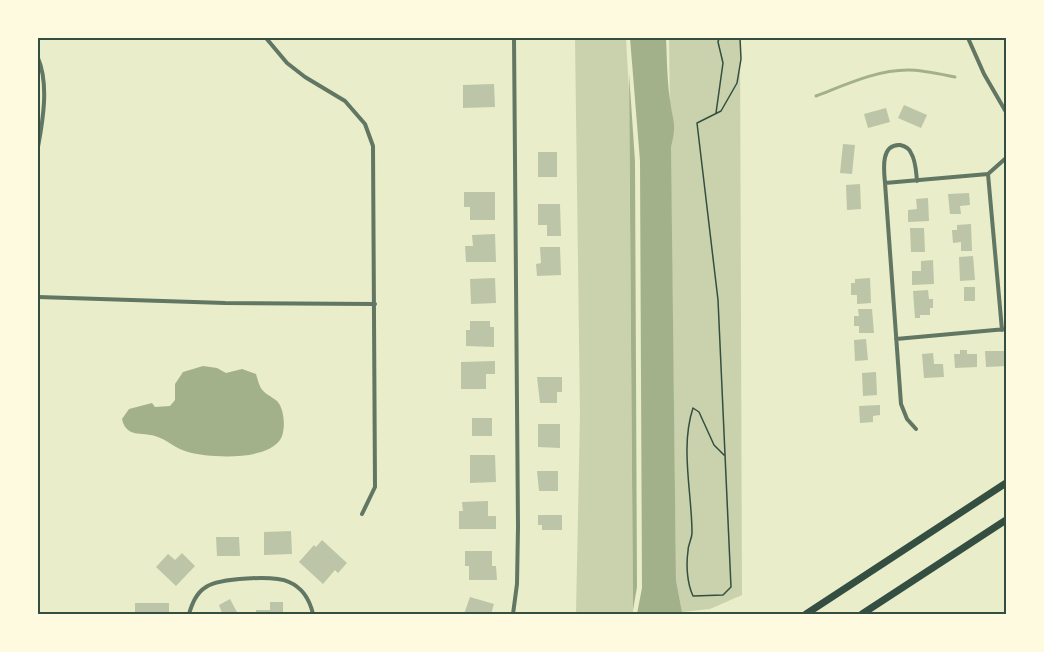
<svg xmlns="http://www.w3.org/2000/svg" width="1044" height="652" viewBox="0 0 1044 652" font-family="Overpass,sans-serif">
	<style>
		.green { fill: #cad2ad }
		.water { fill: #a3b18a }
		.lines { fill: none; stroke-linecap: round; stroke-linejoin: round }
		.stream { stroke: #a3b18a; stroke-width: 3 }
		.building { fill: #bcc5a7 }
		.path { stroke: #344e41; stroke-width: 1.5 }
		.minor { stroke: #617663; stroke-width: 4 }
		.motorway { stroke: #344e41; stroke-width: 7 }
		.neatline { fill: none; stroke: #344e41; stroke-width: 2 }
	</style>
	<rect width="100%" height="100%" fill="#e9edc9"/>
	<path class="green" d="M575,38h51l3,54 4,522h-57l4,-199z
		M669,38h71l2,557 -32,14 -28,3 -6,-32z"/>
	<path class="water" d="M630,38h36c1,20 1,42 4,62 3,23 7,23 1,47l5,433 6,32 3,2h-48l5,-26 -2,-427z
		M629,73l6,88 2,426 -4,23z
		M203,366l14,2 9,5 16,-4 14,5c3,10 4,17 14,22 2,2 5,3 7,5 8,8 9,31 3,39 -15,21 -70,18 -92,12 -12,-3 -22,-13 -33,-16 -13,-4 -29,2 -33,-17l7,-10 23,-6 3,4 15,-1 5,-6v-16l8,-12z"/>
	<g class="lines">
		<path class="stream" d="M816,96c29,-11 60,-26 92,-26 15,0 32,4 47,7"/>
	</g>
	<path class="building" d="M494,84l1,23 -32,1v-23z
		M904,105l23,10 -6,13 -23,-10z
		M886,108l4,14 -22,6 -4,-14z
		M843,144l12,1 -3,29 -12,-1z
		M538,152h19v25h-19z
		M860,184l1,25 -14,1 -1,-25z
		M464,192h31v28h-25v-13h-6z
		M969,193l1,12 -10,1 1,8h-11l-2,-20z
		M928,198l1,23 -21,1v-12l9,-1 -1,-10z
		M538,204h22l1,32h-14v-11h-9z
		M971,224l1,27h-11v-9l-8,1 -1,-13h5v-5z
		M910,228h14l1,24h-14z
		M495,234l1,28h-30l-1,-16h8l-1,-11z
		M540,247h20l1,28 -24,1 -1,-12 5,-1z
		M973,256l2,24 -15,1 -1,-24z
		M933,260l1,24 -22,1v-14h9v-10z
		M495,278l1,25 -25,1 -1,-25z
		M870,278l1,25 -14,1v-9h-6v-12h4v-4z
		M964,287h11v14h-11z
		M928,290l1,9h4v9h-3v7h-10v3h-5l-2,-27z
		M858,309h14l2,24h-15v-7h-5v-10h5z
		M470,321h20v6h4v20l-28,-1v-16h4z
		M866,339l2,21 -13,1 -1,-21z
		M960,350h7v4h10v13l-22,1 -1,-14h6z
		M985,351h21v15l-20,1z
		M933,353l1,11h9l1,13 -20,1 -2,-24z
		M495,361v13h-9v15h-25v-27z
		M876,372l1,23 -14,1 -1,-23z
		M537,377h25v15h-5v11h-17z
		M880,405v10l-7,1v6l-13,1 -1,-17z
		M472,418h20v18h-20z
		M538,424h22v24l-22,-1z
		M470,455h25l1,27 -26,1z
		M537,471h21v20h-19z
		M488,501v15h8v13h-37v-18h4l-1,-9z
		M538,515h24v15h-20v-5h-4z
		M291,531l1,23 -28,1v-23z
		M216,537h23l1,19h-23z
		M322,540l25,23 -9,10 -3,-3 -12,14 -24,-22 15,-17 2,2z
		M465,551h27v15h4l1,14h-28v-14h-4z
		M182,553l13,13 -19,20 -20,-19 12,-13 7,6z
		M470,597l24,7 -3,10h-27z
		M230,599l8,15h-19l3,-1 -3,-8z
		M270,602h13v12h-27v-4h14z
		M135,603h34v11h-34z"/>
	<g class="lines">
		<path class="path" d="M716,113l7,-50 -5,-21 1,-4
			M724,455l-10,-10 -15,-33 -6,-4c-13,39 -1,85 -1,125 0,6 -4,11 -4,18 -2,14 -1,32 5,45l30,-1 8,-8 -13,-287 -21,-177 24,-12 16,-28 4,-24 -1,-21"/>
		<path class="minor" d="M266,38l21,25 18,14 40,24 20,23 8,22 2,341 -13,27
			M968,38l16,36 22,38
			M38,58c11,26 5,62 0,89
			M885,183c-1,-12 -5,-39 15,-38 5,1 9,3 11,8 5,8 5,19 6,28
			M38,297l187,6 150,1
			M1002,330l-14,-156 18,-16
			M896,339l110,-10
			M916,429l-9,-10 -6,-15 -16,-221 103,-9
			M189,614c3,-10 7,-21 17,-27 13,-9 68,-12 83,-5 14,6 21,19 24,32
			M513,614l4,-30 1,-57 -4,-489"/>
		<path class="motorway" d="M806,614l200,-131
			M862,614l144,-94"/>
	</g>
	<rect width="1044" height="652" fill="none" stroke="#fefae0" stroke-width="78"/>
	<rect x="39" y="39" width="966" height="574" class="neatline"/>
</svg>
